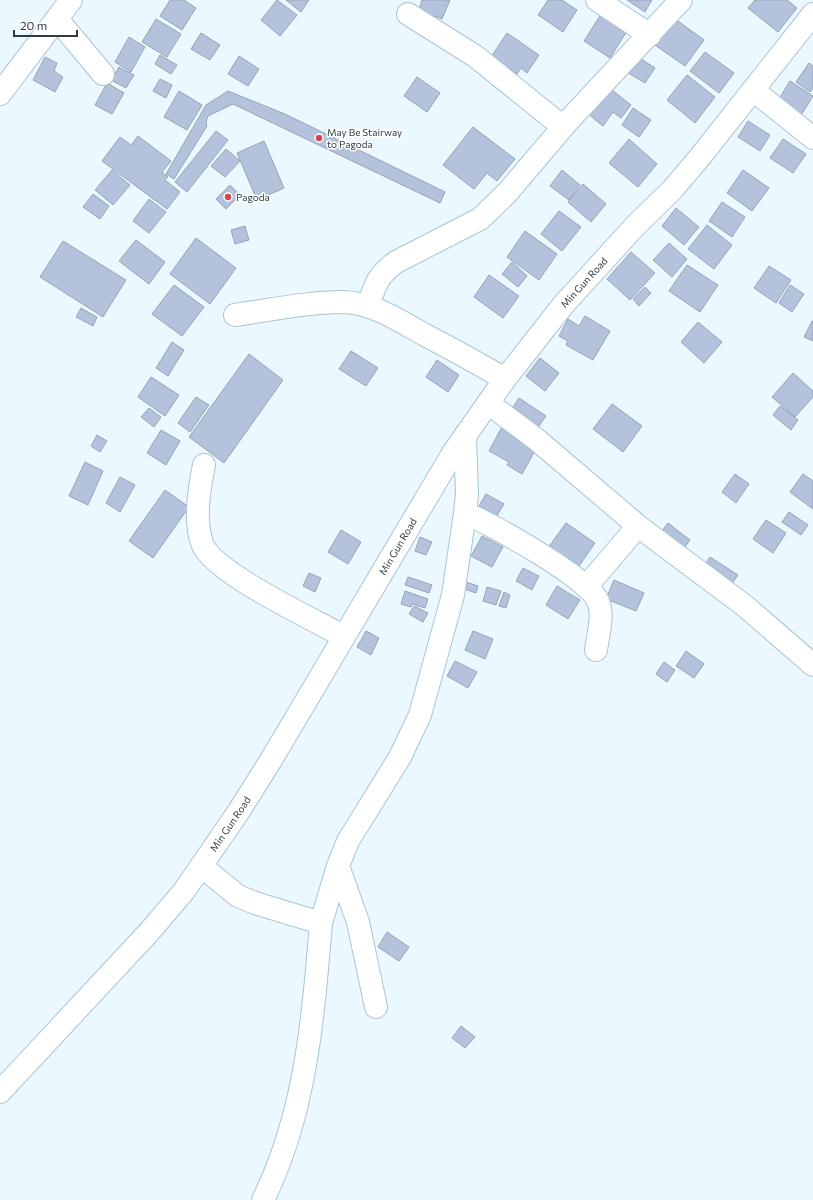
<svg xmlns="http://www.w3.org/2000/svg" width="813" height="1200" viewBox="0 0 813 1200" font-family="Commissioner,sans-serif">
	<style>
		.building { fill: #b4c3db; stroke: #95a3bb }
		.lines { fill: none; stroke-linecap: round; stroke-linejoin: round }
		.street-casing { stroke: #a8c5d4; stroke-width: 24 }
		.secondary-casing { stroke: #a8c5d4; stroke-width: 24 }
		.street { stroke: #fff; stroke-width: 22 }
		.secondary { stroke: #fff; stroke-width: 22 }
		.poi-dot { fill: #d64652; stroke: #fff; stroke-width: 1.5 }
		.labels { text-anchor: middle; stroke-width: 3; stroke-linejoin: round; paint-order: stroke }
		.poi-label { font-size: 10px; fill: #303c42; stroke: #fff; text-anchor: start }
		.street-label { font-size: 10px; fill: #303c42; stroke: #fff }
	</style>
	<rect width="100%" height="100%" fill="#ecf8ff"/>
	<path class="building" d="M170,0h14l12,8 -14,22 -22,-14z
		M277,0l20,15 -17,21 -19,-16z
		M286,0h23l-8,12z
		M422,0h28l-8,19 -23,-9z
		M548,0h14l15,10 -14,22 -25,-17z
		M627,0h25l-7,12z
		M755,0h32l10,8 -19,24 -30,-24z
		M603,11l26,17 -19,30 -26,-17z
		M671,16l33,24 -19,26 -33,-23z
		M156,19l25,15 -14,23 -25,-15z
		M201,33l19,12 -10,15 -19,-11z
		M507,33l32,22 -12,18 -6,-5 -4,6 -26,-17z
		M129,37l16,10 -14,25 -16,-10z
		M705,52l29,21 -15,20 -29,-22z
		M160,55l17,10 -6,9 -16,-10z
		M635,55l20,13 -10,15 -20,-12z
		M239,56l20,13 -11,17 -20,-12z
		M45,57l12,6 -3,8 9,6 -8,15 -22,-12z
		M809,63l4,3v22l-3,4 -14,-10z
		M119,67l15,8 -8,13 -15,-8z
		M687,75l28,22 -20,26 -28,-23z
		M417,77l23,16 -13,19 -23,-16z
		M160,79l12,6 -6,13 -13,-7z
		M790,81l23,15 -13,21 -23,-15z
		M107,83l17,10 -12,21 -17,-9z
		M607,86l24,19 -10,13 -8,-6 -10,14 -16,-13z
		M179,91l23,14 -15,25 -23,-13z
		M228,91l57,23 160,78 -5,11 -207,-99 -25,12 -2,6 1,4 -33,53 -8,-5 40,-69z
		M633,108l18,12 -12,17 -17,-12z
		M748,121l22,14 -10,16 -22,-14z
		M473,127l42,32 -18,22 -10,-8 -13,16 -31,-24z
		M216,131l12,9 -41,52 -12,-10z
		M138,136l33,25 -9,11 6,5 -3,3 15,12 -13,17 -65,-48 18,-24 11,8z
		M629,139l28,25 -19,23 -29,-24z
		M783,139l23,15 -13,19 -23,-15z
		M264,141l20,47 -27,12 -20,-47z
		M226,149l14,12 -15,16 -14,-11z
		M112,170l18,15 -17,20 -18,-15z
		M562,170l18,15 -11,15 -19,-14z
		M743,170l26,18 -17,23 -25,-18z
		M583,184l23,20 -15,18 -23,-20z
		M230,185l10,10 -14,14 -10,-10z
		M93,194l16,12 -9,13 -17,-12z
		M149,199l17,13 -17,21 -16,-12z
		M722,202l23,15 -13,20 -23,-16z
		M676,208l23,19 -15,18 -22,-19z
		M559,211l22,16 -19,24 -21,-17z
		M707,225l25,20 -18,24 -26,-20z
		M245,226l4,14 -14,4 -4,-14z
		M525,231l32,23 -18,26 -32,-23z
		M196,238l40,30 -26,36 -40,-30z
		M136,240l29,22 -16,22 -30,-23z
		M63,241l63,39 -23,37 -63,-40z
		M669,243l18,16 -15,18 -19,-17z
		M631,252l24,21 -25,27 -23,-21z
		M512,262l15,14 -9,11 -16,-13z
		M687,265l31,20 -18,27 -31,-21z
		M769,266l22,14 -15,23 -22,-15z
		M489,275l30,21 -16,22 -29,-21z
		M174,285l30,22 -22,29 -30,-22z
		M790,285l14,9 -12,18 -13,-9z
		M645,287l6,6 -12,13 -6,-7z
		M81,308l16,9 -4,9 -17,-9z
		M585,316l25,15 -17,29 -27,-15 2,-4 -9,-5 9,-17 11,7z
		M812,321h1v20l-9,-4z
		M698,322l24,20 -18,21 -23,-21z
		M172,342l12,8 -16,26 -12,-8z
		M351,351l27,17 -12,18 -27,-17z
		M249,354l34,26 -59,83 -35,-26z
		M540,358l19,15 -14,18 -19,-15z
		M437,360l22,15 -11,17 -22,-15z
		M793,373l20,18v6l-18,20 -23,-20z
		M151,377l28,18 -14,21 -27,-19z
		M196,397l13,8 -19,27 -12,-9z
		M519,398l27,18 -12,17 -27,-17z
		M612,404l30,22 -19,26 -30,-23z
		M780,406l18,14 -7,10 -18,-15z
		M149,408l12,9 -7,10 -13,-10z
		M504,423l33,24 -15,27 -15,-9 2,-3 -20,-11z
		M161,430l19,11 -14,24 -19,-12z
		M97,435l10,6 -7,11 -9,-6z
		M85,462l18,9 -15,34 -19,-9z
		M735,474l14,10 -13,19 -14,-11z
		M803,474l10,7v28l-23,-17z
		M120,477l15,8 -15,27 -14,-9z
		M165,490l24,17 -36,51 -24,-17z
		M486,494l18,10 -11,18 -17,-11z
		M789,512l19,13 -7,10 -19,-13z
		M766,520l20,13 -13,20 -20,-14z
		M566,523l29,20 -18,26 -29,-21z
		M668,523l22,17 -12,16 -22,-17z
		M341,530l20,12 -13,22 -20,-12z
		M482,536l21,11 -11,20 -21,-11z
		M420,537l12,5 -6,13 -11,-4z
		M710,557l28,18 -10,14 -27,-18z
		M523,568l16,8 -7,14 -16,-9z
		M309,573l12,5 -6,14 -12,-6z
		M408,577l24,8 -3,8 -24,-8z
		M614,580l30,13 -8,18 -30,-12z
		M463,581l15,5 -2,7 -15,-5z
		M557,586l23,14 -12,19 -22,-14z
		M487,587l14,4 -5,14 -13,-4z
		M405,591l23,8 -3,9 -13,-4 -1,3 -10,-3z
		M504,592l6,3 -4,13 -7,-2z
		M414,606l14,7 -5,9 -14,-8z
		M366,631l13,7 -8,17 -14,-8z
		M473,631l20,8 -8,20 -20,-9z
		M686,651l18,13 -10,14 -18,-12z
		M455,661l22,11 -9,16 -21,-12z
		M664,662l11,8 -8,12 -11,-8z
		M387,932l22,15 -10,14 -21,-14z
		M461,1026l14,11 -10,11 -13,-10z"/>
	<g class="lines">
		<defs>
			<path id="street" d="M597,0l53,35
				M408,14l67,42 88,71
				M57,19l46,55
				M753,90l60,48
				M0,94l71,-94
				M368,307c7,-22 9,-31 28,-45l84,-43 27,-26 62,-73 112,-120
				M235,315c35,-5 72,-13 109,-13 29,1 56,19 81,33 27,14 54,29 80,44
				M488,403l48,36 102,87 107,80 68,59
				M204,465c-5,25 -10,54 -2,78 9,29 113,77 141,93
				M465,513c26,11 124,65 133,88 6,14 0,34 -2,49
				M586,587l52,-61
				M201,866l37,30 17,7 66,20c-8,95 -15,190 -58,277
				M338,866l20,56 18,85
				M321,923l17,-57 10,-25 52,-84 20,-42 33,-120 12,-82 2,-19 -2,-58"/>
			<g id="secondary">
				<path id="s1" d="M0,1092l150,-161 34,-40 55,-80 32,-51 182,-307 52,-74 59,-75 72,-79 36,-35 28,-33 113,-143"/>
			</g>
		</defs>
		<use href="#street" class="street-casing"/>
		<use href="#secondary" class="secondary-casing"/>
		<use href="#street" class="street"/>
		<use href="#secondary" class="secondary"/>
	</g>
	<g class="poi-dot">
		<circle cx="319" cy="138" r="4"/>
		<circle cx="228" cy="197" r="4"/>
	</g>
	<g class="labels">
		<g class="poi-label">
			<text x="327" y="136">May Be Stairway<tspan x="327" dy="12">to Pagoda</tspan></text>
			<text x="236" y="201">Pagoda</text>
		</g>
		<g class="street-label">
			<text dy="4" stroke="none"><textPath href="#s1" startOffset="1002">Min Gun Road</textPath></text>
			<text dy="4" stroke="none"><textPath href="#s1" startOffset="678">Min Gun Road</textPath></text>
			<text dy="4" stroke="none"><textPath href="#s1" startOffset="354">Min Gun Road</textPath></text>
		</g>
	</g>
	<path d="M14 30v6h63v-6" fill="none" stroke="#303c42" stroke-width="2"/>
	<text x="20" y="30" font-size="12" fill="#303c42" stroke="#ffffff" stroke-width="3" paint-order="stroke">20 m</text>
</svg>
